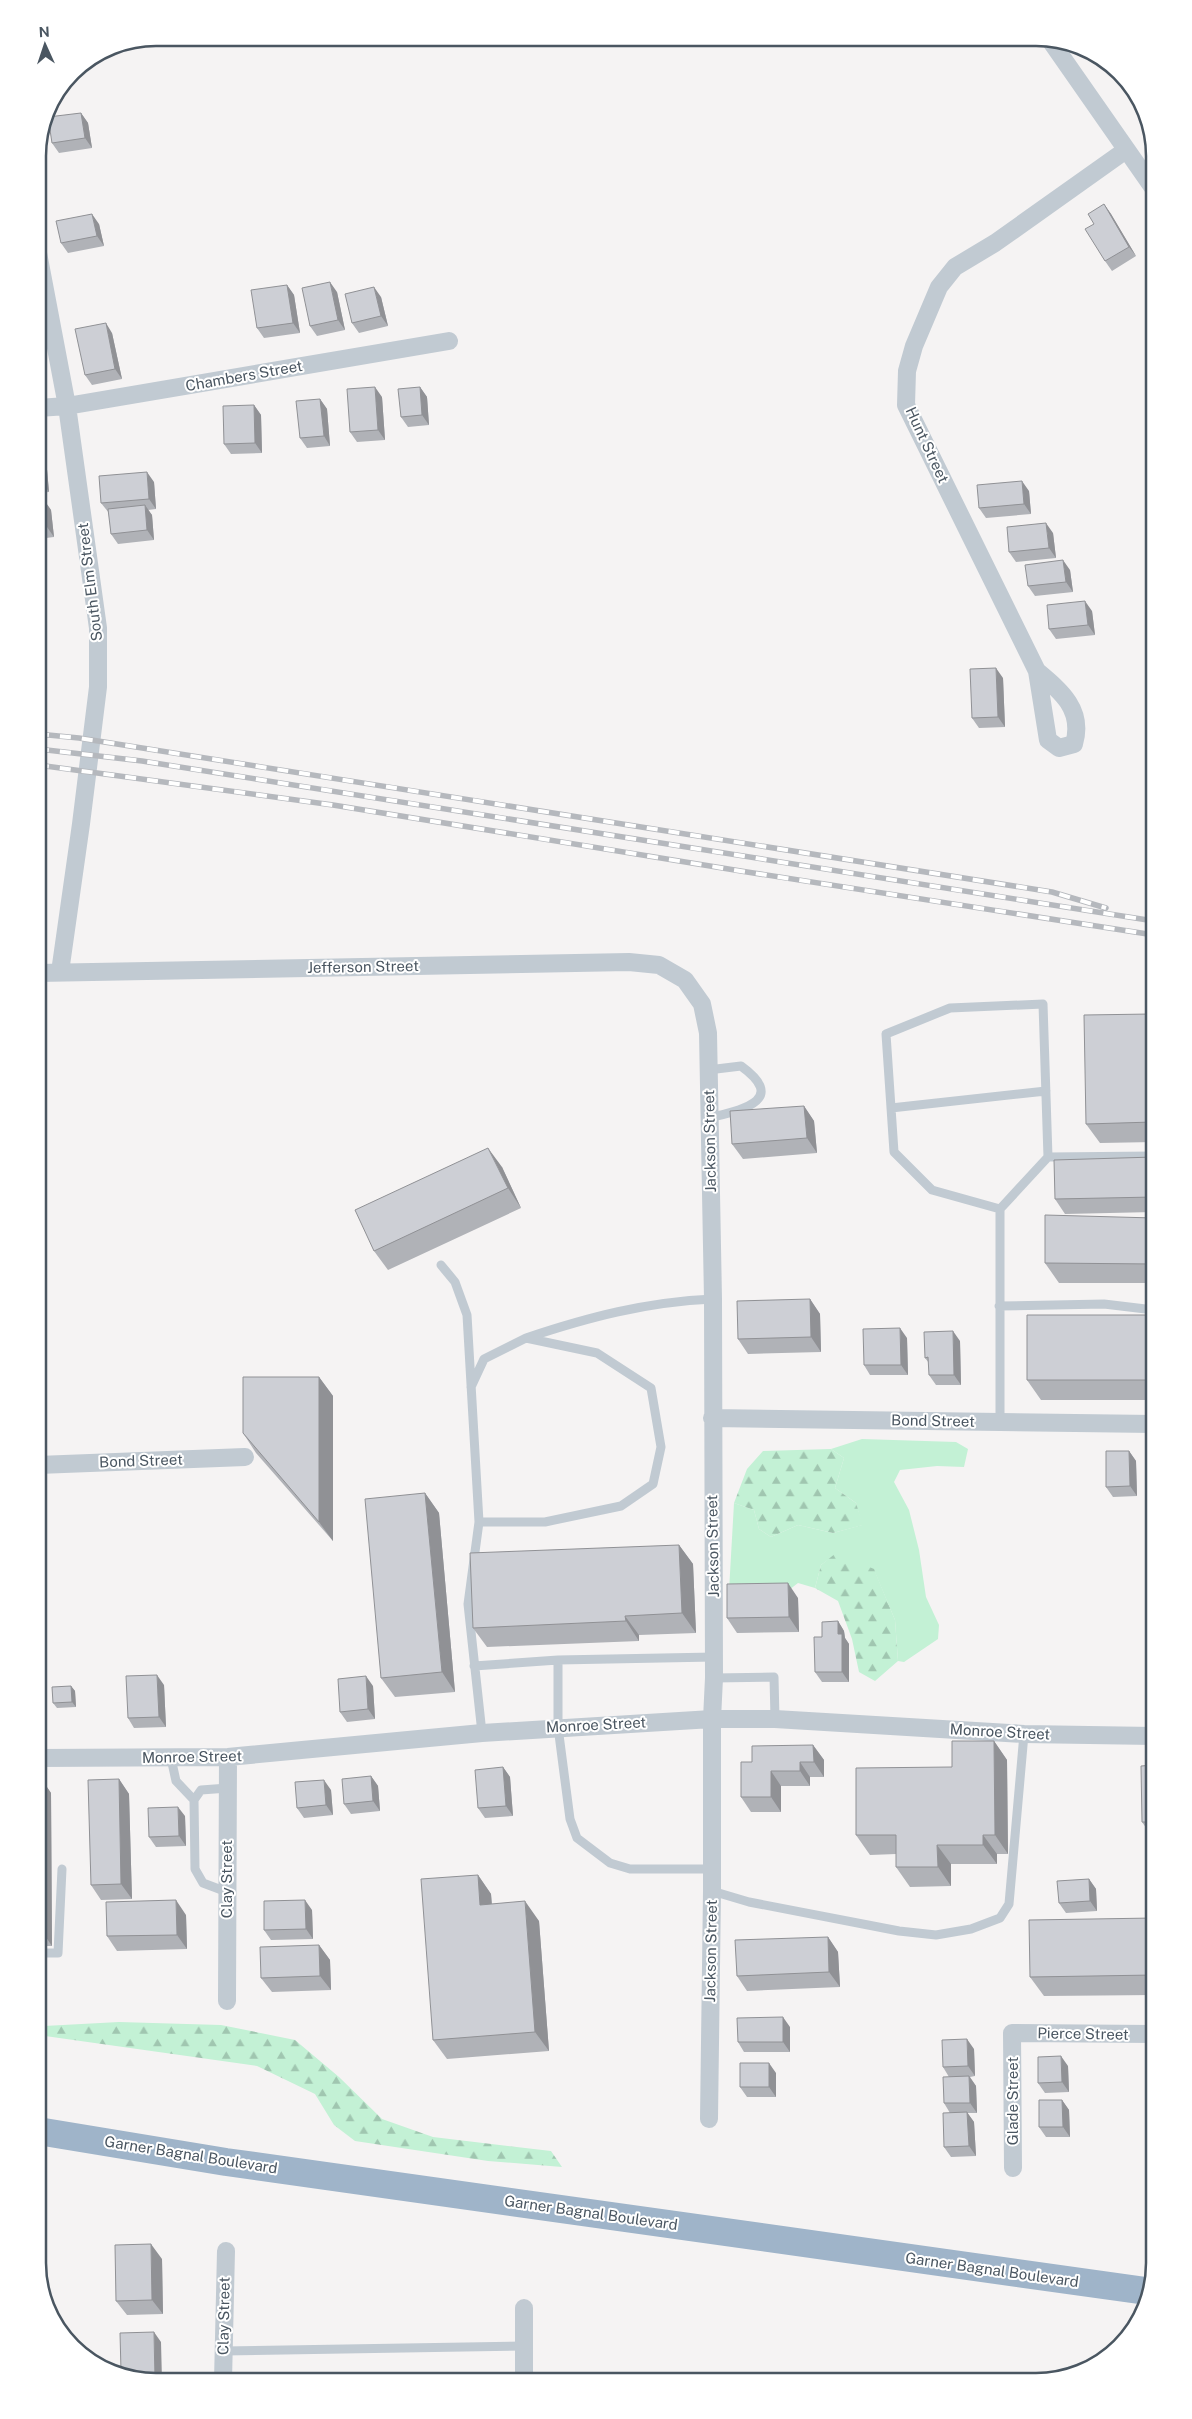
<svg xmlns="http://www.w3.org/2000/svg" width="1192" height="2419" viewBox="0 0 1192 2419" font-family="'Public Sans',sans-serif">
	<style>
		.grass { fill: #c3f1d5 }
		.forest { fill: url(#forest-firs) }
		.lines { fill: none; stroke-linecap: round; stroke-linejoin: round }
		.service { stroke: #c1cad2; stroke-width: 9 }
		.minor { stroke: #c1cad2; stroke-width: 18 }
		.trunk { stroke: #9fb4c9; stroke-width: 28 }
		.rail-casing { stroke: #b5b8bd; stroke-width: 5.5 }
		.rail { stroke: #fff; stroke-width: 4; stroke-dasharray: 11; stroke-linecap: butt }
		.wall { fill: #b0b2b7 }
		.shaded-wall { fill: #909195 }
		.building { fill: #cdcfd5; stroke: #909195 }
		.labels { text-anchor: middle; stroke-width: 4; stroke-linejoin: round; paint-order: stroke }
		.street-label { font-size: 15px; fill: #4a5661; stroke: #fff }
		.rim { fill: none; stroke: #4a5661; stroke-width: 2.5 }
	</style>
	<defs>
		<pattern id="forest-firs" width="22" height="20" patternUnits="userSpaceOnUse" patternTransform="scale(1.25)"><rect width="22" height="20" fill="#c3f1d5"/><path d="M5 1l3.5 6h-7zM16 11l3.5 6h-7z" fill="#a0c6b0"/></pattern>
	</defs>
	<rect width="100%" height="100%" fill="#f5f3f3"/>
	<path class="grass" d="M862,1439l94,3 12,7 -4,18 -27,-1 -37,4 -6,12 15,28 10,40 7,47 13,28 -1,14 -34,23 -6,-1 -3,-41 -21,-50 -38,-16 -15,11 -6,23 -17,-5 -9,7 -60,1 5,-88 20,7 5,19 12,8 27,-12 35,8 29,-8 -6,-22 -21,-15 9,-30 -13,-9z"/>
	<path class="forest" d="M831,1449l13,9 -9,30 21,15 7,22 -30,8 -35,-8 -27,12 -12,-8 -5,-19 -20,-7 13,-34 16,-18z
		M836,1553l38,16 21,51 3,41 -23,20 -16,-9 -7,-33 -14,-38 -23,-13 6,-23z
		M119,2022l102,3 74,15 44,37 43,42 51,18 118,14 11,16 -74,-6 -133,-20 -21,-16 -19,-31 -58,-28 -219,-31v-4l6,-5z"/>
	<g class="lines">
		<path class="service" d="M708,1070l33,-4c48,35 -1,44 -32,52
			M891,1108l155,-17
			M1000,1209l-68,-19 -38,-38 -8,-118 64,-26 93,-4 5,153
			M441,1265l14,17 12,33 12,207 -11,82 14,129
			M999,1306l105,-2 50,6
			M526,1338c63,-21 120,-36 187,-39
			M471,1387l13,-28 42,-21 71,15 54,35 10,59 -8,37 -32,22 -76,16h-66
			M1000,1422v-213l48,-52 106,-1
			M558,1660v67l12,92 7,19 33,25 20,6h81
			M474,1666l84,-6 156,-3
			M714,1678l60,-1 1,42
			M171,1758l5,23 18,19
			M712,1891l37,11 150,29 37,4 35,-6 29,-11 9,-14 15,-170
			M227,1892l-24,-9 -8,-14 -1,-69 7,-10 27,-2
			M38,1953h20l4,-84
			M224,2351l300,-5"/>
		<path class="minor" d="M1050,40l104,149
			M38,253l29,153 31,222v59l-17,137 -21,148
			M38,408l29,-2 382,-65
			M1037,671l-131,-266 1,-34 7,-25 25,-59 16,-20 40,-24 131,-93
			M1037,671c24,20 47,39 37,73l-15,4 -11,-8z
			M38,973l591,-11 30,3 26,15 17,24 6,29 5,266 1,379 -2,41v172l-3,228
			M712,1418l442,6
			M38,1465l207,-8
			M38,1758l190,-1 254,-24 230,-14h63l249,15 130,2
			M227,2001l1,-244
			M1013,2168l-1,-135 142,1
			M223,2381l3,-130
			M524,2381v-73"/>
		<path class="trunk" d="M38,2131l188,31 920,129"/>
		<defs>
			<path id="rail" d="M38,734l41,4 973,154 54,16
				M38,749l104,12 1012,160
				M38,765l295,40 414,67 407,63"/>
		</defs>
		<use href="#rail" class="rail-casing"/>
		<use href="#rail" class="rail"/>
	</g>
	<path class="wall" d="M81,113l7,10 4,25 -33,5 -7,-10z
		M1104,204l7,10 25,42 -24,15 -7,-10 -11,-37z
		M99,224l5,22 -36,7 -7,-10z
		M287,285l7,10 6,38 -36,5 -7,-10z
		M337,292l8,38 -28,6 -7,-10z
		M381,297l7,29 -29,7 -7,-10z
		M112,333l10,46 -30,6 -7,-10z
		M420,387l7,10 2,28 -21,2 -7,-10z
		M382,397l3,43 -28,2 -7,-10z
		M320,399l7,10 3,37 -23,2 -7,-10z
		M254,405l7,10 1,38 -31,1 -7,-10z
		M38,449l8,9 3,34 -11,1z
		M154,482l2,27 -8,1 4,5 2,25 -36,4 -7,-10 -2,-21 -8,-10z
		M1029,491l2,23 -45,4 -7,-10z
		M38,500h6l7,10 3,27 -16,2z
		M1053,533l3,25 -40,4 -7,-10z
		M1070,570l3,22 -38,4 -7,-10z
		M1092,611l3,24 -39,4 -7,-10z
		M1003,678l2,49 -26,1 -7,-10z
		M1151,1014l3,5v123l-54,1 -14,-19z
		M804,1106l10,15 3,32 -74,6 -11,-15z
		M1154,1157v55l-89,2 -10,-15z
		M502,1167l19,41 -133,62 -14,-19z
		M1154,1218v65h-95l-14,-20z
		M810,1299l10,15 1,38 -73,2 -10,-15z
		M1154,1315v85h-113l-14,-20z
		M907,1338l1,37h-38l-6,-10z
		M960,1341l1,44h-25l-7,-10v-12l-4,-5z
		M319,1377l14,19v145l-77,-88 -13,-20z
		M1129,1451l7,10 1,35 -24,1 -7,-10z
		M425,1493l14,20 16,179 -60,5 -14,-19z
		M679,1545l14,19 3,69 -57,2v6l-152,6 -14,-19z
		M798,1598l1,34 -62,1 -10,-15z
		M838,1621l6,10 1,7 4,6v38h-27l-7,-10 7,-35z
		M164,1685l2,42 -32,1 -6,-10z
		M71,1686l4,5 1,16 -19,1 -4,-5z
		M373,1686l2,33 -28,3 -7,-10z
		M38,1688l4,6v36l-4,1z
		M994,1741l13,19 1,94h-11v10h-46v22l-41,1 -14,-20v-13l-26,1 -14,-20 96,-68z
		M813,1745l11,15v17h-14v9h-29v26h-30l-10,-15 11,-35z
		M1154,1765v67h-5l-7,-10z
		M503,1767l7,10 3,39 -28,2 -7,-10z
		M38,1774l13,19 1,153h-14z
		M371,1776l7,10 2,25 -29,3 -7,-10z
		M119,1779l10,15 3,105 -31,1 -10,-15z
		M331,1790l2,25 -29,3 -7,-10z
		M185,1816l1,30 -30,1 -7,-10z
		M478,1875l13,19 1,10 47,17 10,130 -102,8 -14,-19z
		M1089,1879l7,10 1,22 -31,2 -7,-10z
		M312,1910l1,29 -42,1 -7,-10z
		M186,1915l1,34 -70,2 -10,-15z
		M1154,1918v77l-110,1 -14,-19z
		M828,1937l10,15 2,35 -93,4 -10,-15z
		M319,1945l11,15 1,30 -59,2 -11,-14z
		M790,2027v25h-46l-6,-10z
		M974,2049l1,27 -5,1 6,9 1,27h-10l7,9 2,34 -25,1 -7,-10 6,-34 -6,-10 5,-26 -6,-10z
		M1068,2066l1,26 -24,1 -7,-10z
		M776,2073v24h-29l-7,-10z
		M1062,2100l7,10 1,27h-24l-7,-10z
		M162,2259l1,55 -36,1 -11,-14z"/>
	<path class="shaded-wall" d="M81,113l7,10 4,25 -7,-10z
		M1104,204l7,10 25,42 -7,-9z
		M92,214l7,10 5,22 -7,-10z
		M330,282l7,10 8,38 -7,-10z
		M287,285l7,10 6,38 -7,-10z
		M374,287l7,10 7,29 -7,-10z
		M106,323l6,10 10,46 -7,-10z
		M375,387l7,10 3,43 -7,-10z
		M420,387l7,10 2,28 -7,-10z
		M320,399l7,10 3,37 -6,-10z
		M254,405l7,10 1,38 -7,-10z
		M39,448l7,10 3,34 -7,-10z
		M147,472l7,10 2,27 -7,-10z
		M1022,481l7,10 2,23 -7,-10z
		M44,500l7,10 3,27 -7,-10z
		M145,505l7,10 2,25 -7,-10z
		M1046,523l7,10 3,25 -7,-10z
		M1063,560l7,10 3,22 -7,-10z
		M1085,601l7,10 3,24 -7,-10z
		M996,668l7,10 2,49 -7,-10z
		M1151,1014l3,5v105l-1,-2z
		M804,1106l10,15 3,32 -10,-15z
		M488,1148l14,19 19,41 -13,-20z
		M810,1299l10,15 1,38 -10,-15z
		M900,1328l7,10 1,37 -7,-10z
		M953,1331l7,10 1,44 -7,-10z
		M319,1377l14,19v145l-14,-19z
		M1129,1451l7,10 1,35 -7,-10z
		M425,1493l14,20 16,179 -13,-20z
		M679,1545l14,19 3,69 -14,-20z
		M788,1583l10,15 1,34 -10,-15z
		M625,1616l14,19v6l-13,-20z
		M838,1621l6,10 1,7 4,6v38l-7,-10 -4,-38z
		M157,1675l7,10 2,42 -7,-10z
		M366,1676l7,10 2,33 -7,-10z
		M71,1686l4,5 1,16 -4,-5z
		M38,1688l4,6v36l-4,-6z
		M994,1741l13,19 1,94 -13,-19z
		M813,1745l11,15v17l-10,-15z
		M800,1762l10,15v9l-10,-15z
		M503,1767l7,10 3,39 -7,-10z
		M771,1771l10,15v26l-10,-15z
		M38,1774l13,19 1,153 -13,-19z
		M371,1776l7,10 2,25 -7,-10z
		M119,1779l10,15 3,105 -11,-15z
		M324,1780l7,10 2,25 -7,-10z
		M178,1807l7,9 1,30 -7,-10z
		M983,1835l14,19v10l-14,-19z
		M937,1845l14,19v22l-13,-19z
		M478,1875l13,19 2,30 -13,-19z
		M1089,1879l7,10 1,22 -7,-10z
		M176,1900l10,15 1,34 -10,-14z
		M305,1900l7,10 1,29 -7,-10z
		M525,1901l14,20 10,130 -14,-19z
		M828,1937l10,15 2,35 -11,-15z
		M319,1945l11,15 1,30 -11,-14z
		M783,2017l7,10v25l-7,-10z
		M967,2039l7,10 1,27 -7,-10z
		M1061,2056l7,10 1,26 -7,-10z
		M769,2063l7,10v24l-7,-10z
		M969,2076l7,10 1,27 -7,-10z
		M1062,2100l7,10 1,27 -7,-10z
		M967,2112l7,10 2,34 -7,-10z
		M151,2244l11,15 1,55 -11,-14z
		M154,2332l7,10 1,39h-7z"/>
	<path class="building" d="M81,113l4,25 -33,5 -4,-26z
		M1104,204l25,43 -24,14 -20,-32 9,-5 -6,-10z
		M92,214l5,22 -36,7 -5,-22z
		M330,282l8,38 -28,6 -8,-38z
		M287,285l6,38 -36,5 -6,-38z
		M374,287l7,29 -29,7 -7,-29z
		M106,323l9,46 -30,6 -10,-46z
		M375,387l3,43 -28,2 -3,-43z
		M420,387l2,28 -21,2 -3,-28z
		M320,399l4,37 -24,2 -4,-37z
		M254,405l1,38 -31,1 -1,-38z
		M39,448l3,34h-4v-33z
		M147,472l2,27 -48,4 -2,-27z
		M1022,481l2,23 -45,4 -2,-23z
		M38,500h6l3,27 -9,1z
		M145,505l2,25 -36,4 -3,-25z
		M1046,523l3,25 -40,4 -2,-25z
		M1063,560l3,22 -38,4 -3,-21z
		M1085,601l3,24 -39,4 -2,-24z
		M996,668l2,49 -26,1 -2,-49z
		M1151,1014l2,108 -67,2 -2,-109z
		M804,1106l3,32 -75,6 -2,-33z
		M488,1148l20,40 -134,63 -19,-41z
		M1154,1157v40l-99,2 -1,-39z
		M1045,1215l109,3v46l-109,-1z
		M810,1299l1,38 -73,2 -1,-38z
		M1027,1315h127v65h-127z
		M900,1328l1,37h-37l-1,-36z
		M953,1331l1,44h-25l-1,-18 -3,1 -1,-26z
		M243,1377h76v145l-76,-89z
		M1106,1451h23l1,35 -24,1z
		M425,1493l17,179 -61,6 -16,-179z
		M679,1545l3,68 -57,3 1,5 -153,7 -3,-75z
		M788,1583l1,34 -62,1v-34z
		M838,1621v13h4v38h-27l-1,-35h8v-15z
		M157,1675l2,42 -31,1 -2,-42z
		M366,1676l2,33 -28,3 -2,-33z
		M71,1686l1,16 -19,1 -1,-16z
		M952,1741h42l1,94h-12v10h-46l1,22h-42v-32h-40v-67l96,-1z
		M813,1745l1,17h-14v9h-29v26h-30v-35h11v-16z
		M1154,1765v57h-12l-1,-56z
		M503,1767l3,39 -28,2 -3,-38z
		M371,1776l2,25 -29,3 -2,-25z
		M119,1779l2,105 -30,1 -3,-105z
		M324,1780l2,25 -29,3 -2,-26z
		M38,1801l1,126h-1z
		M178,1807l1,29 -30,1 -1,-29z
		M478,1875l2,30 45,-4 10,131 -102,8 -12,-161z
		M1089,1879l1,22 -31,2 -2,-22z
		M176,1900l1,35 -70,1 -1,-34z
		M305,1900l1,29 -42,1v-29z
		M1154,1918v57l-124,2 -1,-57z
		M828,1937l1,35 -92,4 -2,-36z
		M319,1945l1,31 -59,2 -1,-31z
		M783,2017v25h-45l-1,-24z
		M967,2039l1,27 -25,1 -1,-27z
		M1061,2056l1,26 -24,1v-26z
		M740,2063h29v24h-29z
		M969,2076l1,27h-26l-1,-26z
		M1039,2100h23l1,27h-24z
		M967,2112l2,34 -25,1 -1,-34z
		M151,2244l1,56 -36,1 -1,-56z
		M154,2332l1,49h-7l-27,-10 -1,-38z"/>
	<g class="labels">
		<g class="street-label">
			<text transform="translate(244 376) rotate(-10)" y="5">Chambers Street</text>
			<text transform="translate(927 445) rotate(65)" y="5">Hunt Street</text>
			<text transform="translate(90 582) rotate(-97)" y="5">South Elm Street</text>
			<text transform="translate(363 967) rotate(-1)" y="5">Jefferson Street</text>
			<text transform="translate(710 1141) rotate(-91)" y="5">Jackson Street</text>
			<text transform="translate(933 1421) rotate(1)" y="5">Bond Street</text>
			<text transform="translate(141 1461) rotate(-2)" y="5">Bond Street</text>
			<text transform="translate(713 1546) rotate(-91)" y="5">Jackson Street</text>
			<text transform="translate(596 1725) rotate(-3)" y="5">Monroe Street</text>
			<text transform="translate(1000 1732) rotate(3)" y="5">Monroe Street</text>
			<text transform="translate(192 1757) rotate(-1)" y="5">Monroe Street</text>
			<text transform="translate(227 1879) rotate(-90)" y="5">Clay Street</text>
			<text transform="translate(711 1951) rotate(-89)" y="5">Jackson Street</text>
			<text transform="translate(1083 2034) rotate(1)" y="5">Pierce Street</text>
			<text transform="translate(1013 2101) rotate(-90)" y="5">Glade Street</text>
			<text transform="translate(191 2155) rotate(9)" y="5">Garner Bagnal Boulevard</text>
			<text transform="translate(591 2213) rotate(8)" y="5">Garner Bagnal Boulevard</text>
			<text transform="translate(992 2270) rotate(8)" y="5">Garner Bagnal Boulevard</text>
			<text transform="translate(224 2316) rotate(-89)" y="5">Clay Street</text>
		</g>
	</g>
	<path d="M0 0H1192V2419H0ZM156 46H1036A110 110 0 0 1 1146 156V2263A110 110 0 0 1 1036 2373H156A110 110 0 0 1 46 2263V156A110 110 0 0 1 156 46Z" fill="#fff" fill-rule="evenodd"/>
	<path class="rim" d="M156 46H1036A110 110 0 0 1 1146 156V2263A110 110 0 0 1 1036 2373H156A110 110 0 0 1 46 2263V156A110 110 0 0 1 156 46Z"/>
	<g transform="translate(45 45) rotate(357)" stroke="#ffffff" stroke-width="4" paint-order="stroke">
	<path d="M0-4L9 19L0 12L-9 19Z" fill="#4a5661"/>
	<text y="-8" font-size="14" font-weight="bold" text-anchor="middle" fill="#4a5661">N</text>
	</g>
</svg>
